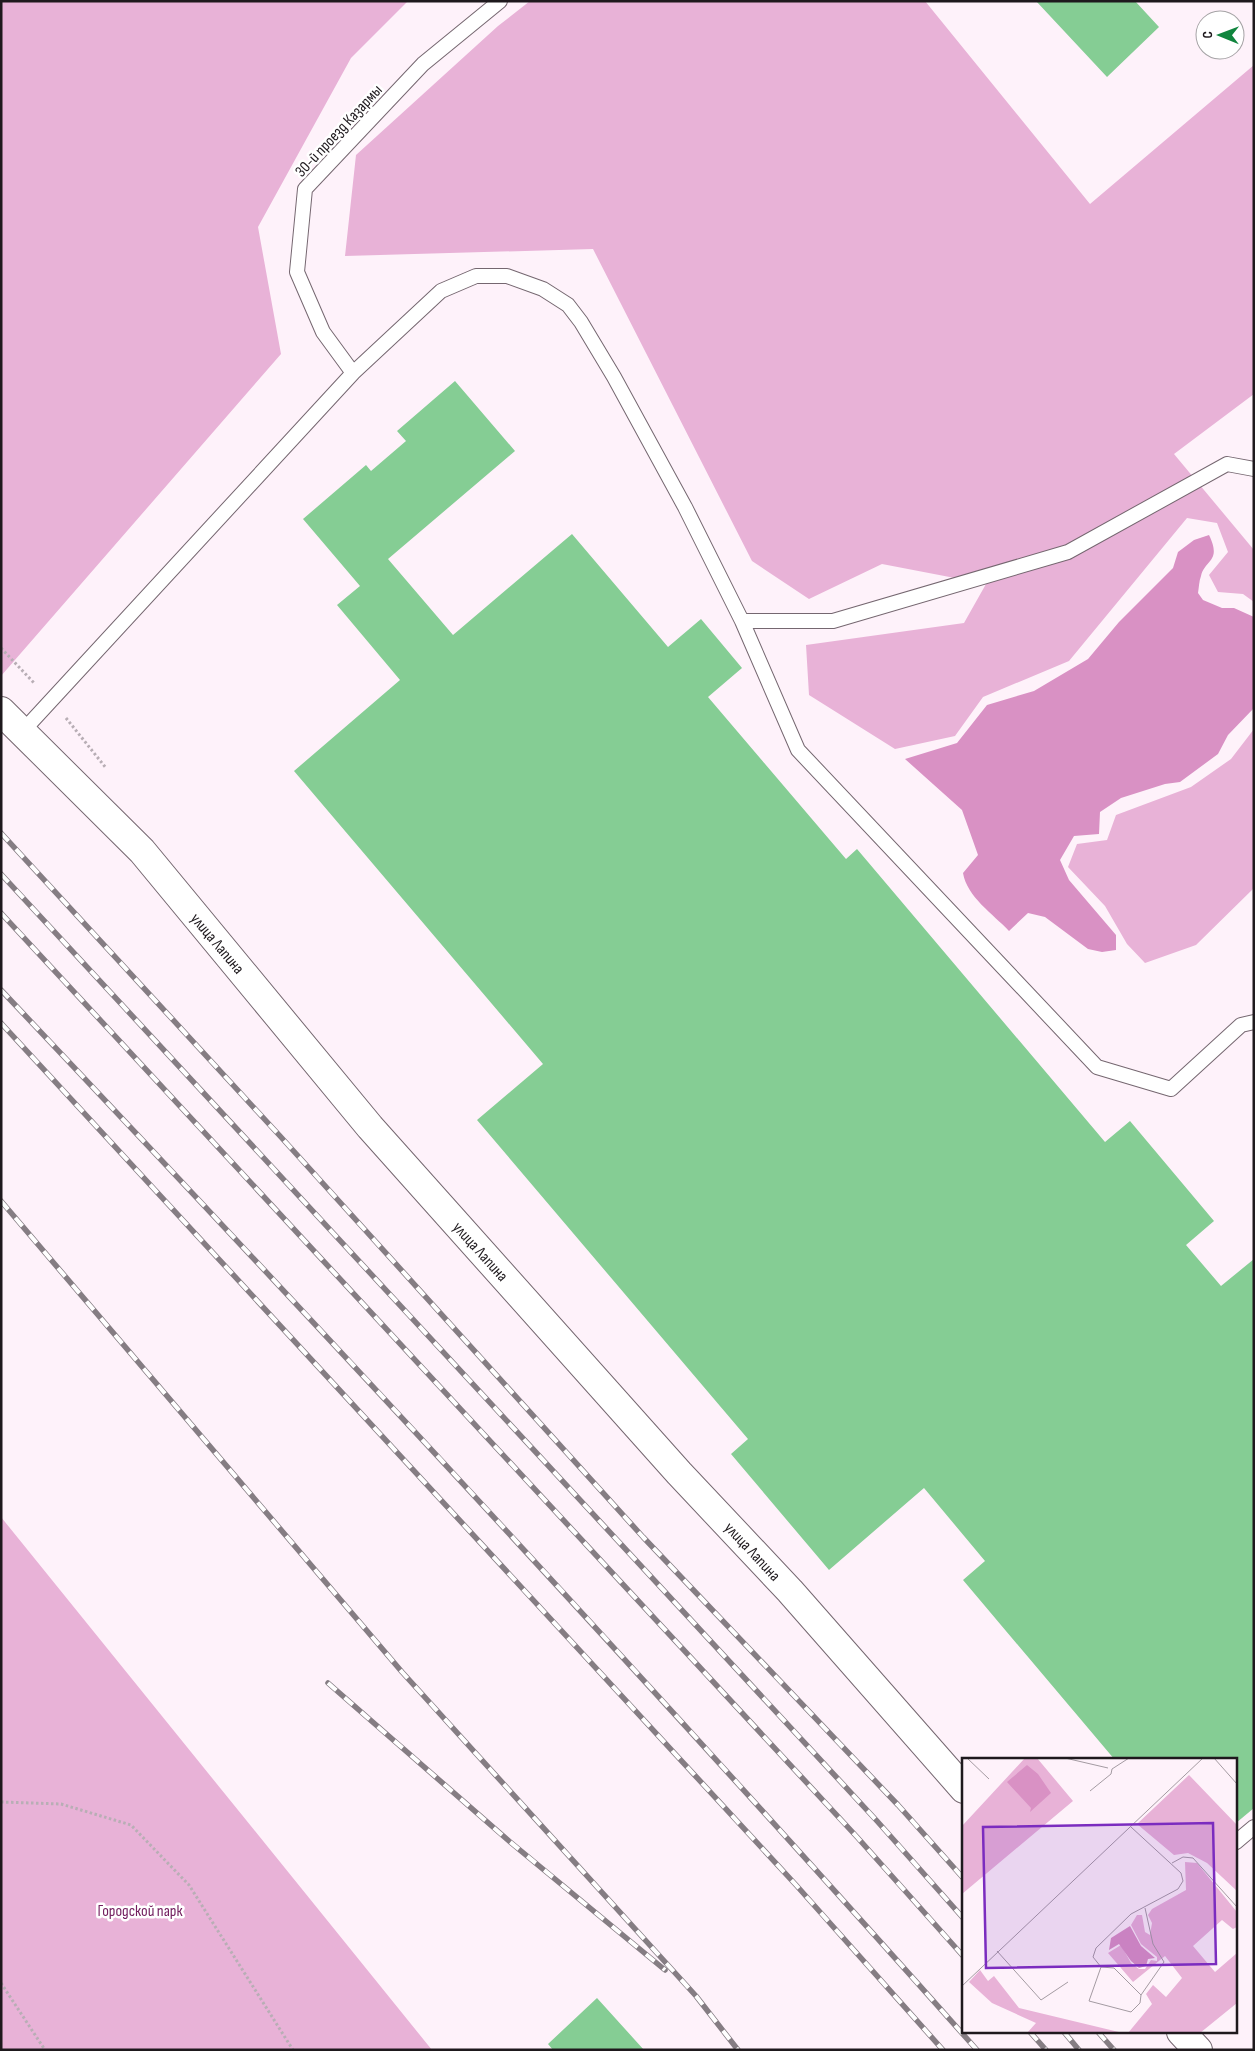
<svg xmlns="http://www.w3.org/2000/svg" width="1255" height="2051" viewBox="0 0 1255 2051" font-family="'Sofia Sans Condensed',sans-serif">
	<style>
		.green { fill: #e8b2d7 }
		.water { fill: #d991c4 }
		.building { fill: #85cd94 }
		.lines { fill: none; stroke-linecap: round; stroke-linejoin: round }
		.lane-casing { stroke: #756770; stroke-width: 16 }
		.street-casing { stroke: #756770; stroke-width: 30 }
		.path { stroke: #b8aeb5; stroke-width: 3; stroke-dasharray: 2.5 2.5; stroke-linecap: butt }
		.lane { stroke: #fff; stroke-width: 14 }
		.street { stroke: #fff; stroke-width: 28 }
		.rail-casing { stroke: #857d83; stroke-width: 5.5 }
		.rail { stroke: #fff; stroke-width: 4; stroke-dasharray: 11; stroke-linecap: butt }
		.labels { text-anchor: middle; stroke-width: 5; stroke-linejoin: round; paint-order: stroke }
		.street-label { font-size: 16px; fill: #1e191d; stroke: #fff }
		.park-label { font-size: 16px; fill: #742060; stroke: #fff }
		.inset-road { fill: none; stroke: #a49ba2; stroke-width: 1 }
		.view { fill: #7b2cbf; fill-opacity: 0.15; stroke: #7b2cbf; stroke-width: 2.5 }
		.inset-edge { fill: none; stroke: #1e191d; stroke-width: 2.5 }
	</style>
	<rect width="100%" height="100%" fill="#fef2fa"/>
	<path class="green" d="M1,1h407l-57,57 -93,169 23,127 -280,322z
		M530,1h395l165,203 164,-139v329l-80,60 80,96v52l-11,-8 -25,-2 -9,-17 19,-23 -11,-29 -30,-5 -118,143 -86,36 -28,39 -60,13 -86,-54 -3,-50 158,-22 22,-39 -104,-20 -73,35 -57,-38 -159,-312 -248,7 11,-101 142,-129z
		M1254,729v159l-58,57 -51,18 -18,-19 -22,-38 -37,-39 9,-23 30,-4 9,-25 75,-28 40,-28z
		M1,1517l431,533h-431z"/>
	<path class="water" d="M1209,535c13,27 -4,24 -8,41 -2,5 -2,11 -3,17l5,7 19,8h12l20,9v91l-26,27 -10,19 -38,28 -15,2 -44,14 -21,14 -1,22 -25,2 -14,24 9,20 47,55v15l-14,2 -14,-3 -43,-32 -17,-4 -19,18c-16,-17 -42,-34 -46,-58l15,-18 -16,-45 -57,-51 52,-16 30,-38 47,-14 54,-32 31,-37 54,-54 5,-16 16,-12z"/>
	<path class="building" d="M1036,1h99l24,26 -52,50z
		M455,381l60,70 -127,108 65,76 119,-101 96,113 33,-28 41,49 -34,29 138,162 11,-10 248,293 25,-21 84,100 -28,24 35,41 33,-27v549l-18,15v-63h-121l-152,-180 22,-19 -61,-73 -95,82 -98,-116 17,-15 -271,-319 66,-56 -249,-293 106,-91 -63,-75 23,-19 -57,-67 63,-54 5,6 35,-30 -9,-10z
		M597,1998l47,52h-91l-5,-6z"/>
	<g class="lines">
		<defs>
			<path id="lane" d="M353,373l-30,-41 -26,-60 8,-83 118,-125 77,-63
				M742,621h91l235,-69 159,-88 27,5
				M22,732l331,-359 88,-82 35,-15h31l36,13 25,16 13,17 33,55 71,130 57,114 56,129 299,317 74,22 70,-64 13,-3
				M1236,1842l18,-15"/>
			<path id="street" d="M1,711l141,140 228,276 309,346 111,118 174,198
				M1181,2032l17,18"/>
		</defs>
		<use href="#lane" class="lane-casing"/>
		<use href="#street" class="street-casing"/>
		<path class="path" d="M1,648l34,36
			M66,718l40,50
			M1,1802l60,2 70,21 58,60 104,165
			M1,1983l44,67"/>
		<use href="#lane" class="lane"/>
		<use href="#street" class="street"/>
		<defs>
			<path id="rail" d="M1,833l279,303 363,401 255,268 66,74
				M1,874l876,947 87,98
				M1,913l856,924 107,120
				M1,990c330,349 657,701 976,1060
				M1,1023l795,862 147,165
				M1,1201l401,471 294,324 42,54
				M328,1683l181,158 156,129
				M1030,2032l16,18
				M1064,2032l15,18
				M1098,2032l16,18"/>
		</defs>
		<use href="#rail" class="rail-casing"/>
		<use href="#rail" class="rail"/>
	</g>
	<g class="labels">
		<g class="street-label">
			<text transform="translate(338 130) rotate(-47)" y="6">30-й проезд Казармы</text>
			<text transform="translate(218 943) rotate(50)" y="6">улица Лапина</text>
			<text transform="translate(481 1251) rotate(48)" y="6">улица Лапина</text>
			<text transform="translate(753 1551) rotate(47)" y="6">улица Лапина</text>
		</g>
		<g class="park-label">
			<text x="140" y="1916">Городской парк</text>
		</g>
	</g>
	<g transform="translate(962 1758)">
		<rect width="275" height="275" fill="#fef2fa"/>
		<path d="M63,0h12l36,43 -111,93v-68zM227,17l48,50v66l-30,-28 -19,-10 -14,2 -37,-31zM223,104l12,1 40,49v15l-4,2 -11,-9 -29,26 22,26 22,-19v50l-37,30h-72l24,-29 -6,-10 7,-9 13,12 16,-19 -17,-22 -32,26 -25,-29 13,-8 10,18 8,6h6l6,-9 6,1v-4l-16,-13 -10,-19 6,-10h5l3,17 5,3 2,-12 -4,-8 4,-6 34,-19zM18,212l8,11 6,-5 25,32 104,25h-96l9,-10 -44,-20 -23,-21z" fill="#e8b2d7"/>
		<path d="M65,7l11,9 13,19 -21,19 1,-4 -24,-26zM168,168l11,20 14,12 -7,1 -2,7 -7,2 -8,-7 -12,-17 -10,6 2,-12z" fill="#d991c4"/>
		<path class="inset-road" d="M5,0l22,21M103,0l43,10M252,0l23,26M128,33l21,-17 1,-5 17,-11M210,105l11,-6 10,1 44,49M35,193l44,49 27,-18M139,209l-12,34 42,11 9,-9 1,-8 -27,-27 -13,-1 -8,-10 3,-9 35,-34 47,-25 5,-8 -2,-8 -50,-46M0,228l241,-228M179,237l23,-33 -11,-18 -8,-36"/>
		<path class="view" d="M251,65l3,141 -230,4 -3,-141z"/>
		<rect width="275" height="275" class="inset-edge"/>
	</g>
	<rect width="1255" height="2051" fill="none" stroke="#1e191d" stroke-width="5"/>
	<g transform="translate(1220 35) rotate(271)"><circle r="24" fill="#ffffff" stroke="#a5a3a5"/>
	<path d="M0-4L9 19L0 12L-9 19Z" fill="#10853e"/>
	<text y="-8" font-size="14" font-weight="bold" text-anchor="middle" fill="#1e191d">С</text>
	</g>
</svg>
